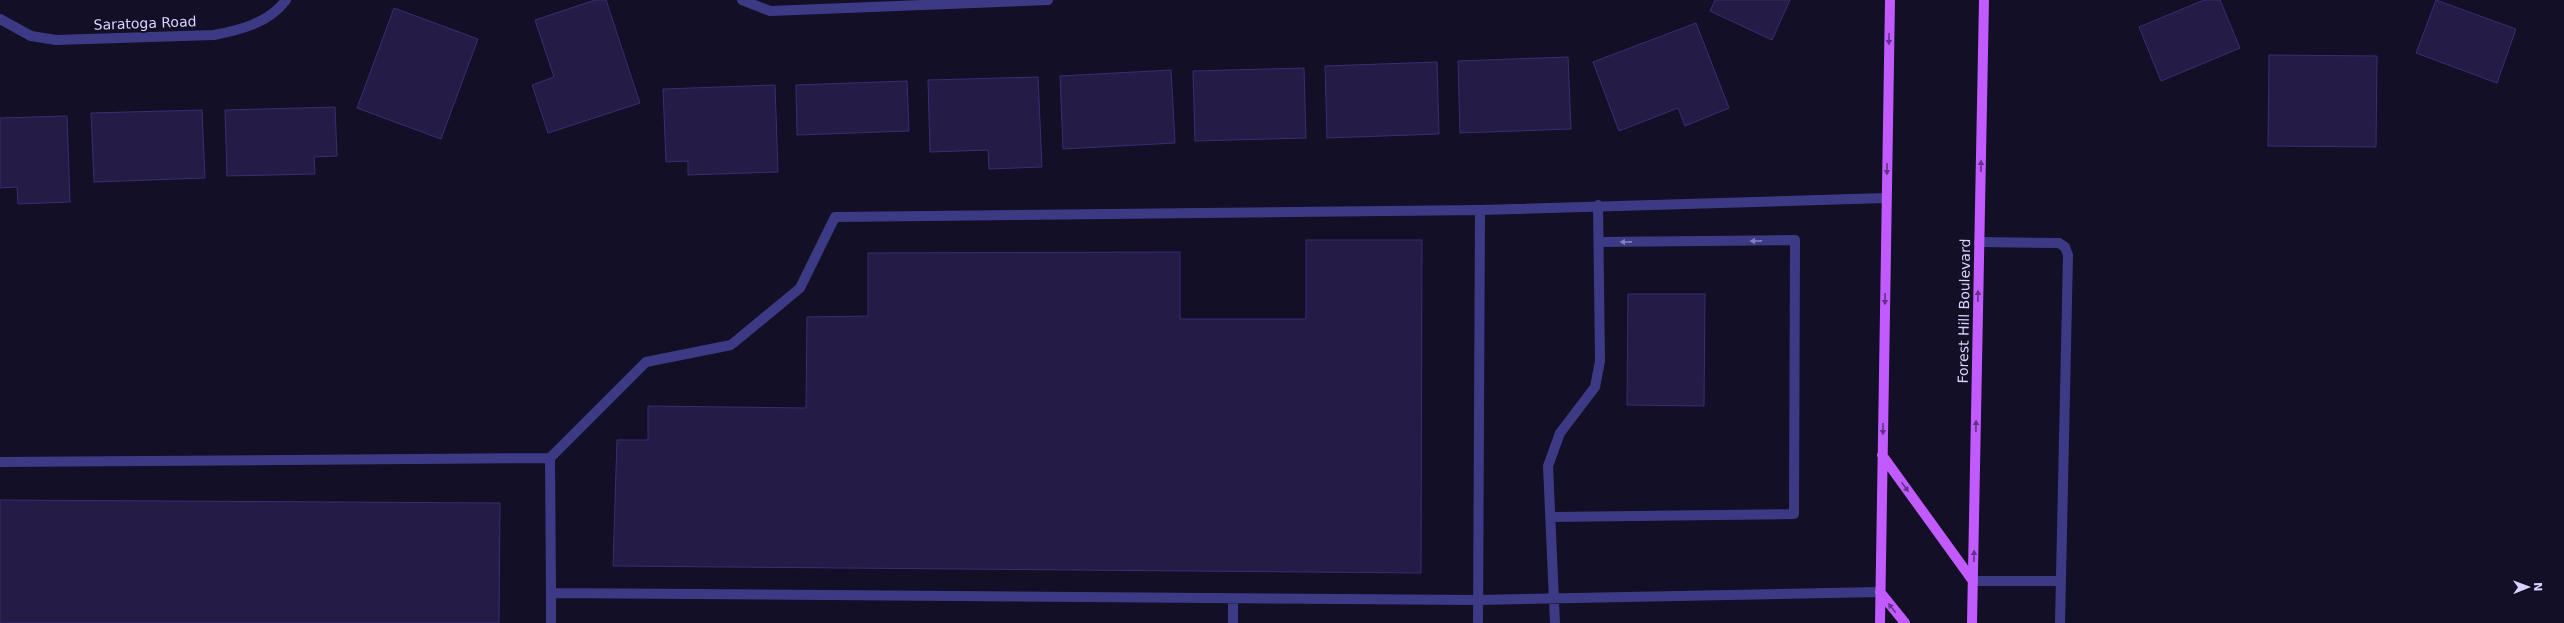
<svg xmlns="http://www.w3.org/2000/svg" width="2564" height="623" viewBox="0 0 2564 623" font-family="'DejaVu Sans',sans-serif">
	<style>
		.building { fill: #241b47; stroke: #3b2d73 }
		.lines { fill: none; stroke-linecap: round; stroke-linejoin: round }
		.minor { stroke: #3d3a85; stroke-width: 10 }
		.major { stroke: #c25bff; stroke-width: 10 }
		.oneway { fill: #623188 }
		.oneway2 { fill: #837fbc }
		.labels { text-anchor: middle; stroke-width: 4; stroke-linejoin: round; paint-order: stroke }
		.street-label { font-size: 14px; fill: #d9d4ff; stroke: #130f26 }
	</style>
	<rect width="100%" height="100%" fill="#130f26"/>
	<path class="building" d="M595,0h11l34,103 -92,30 -16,-48 22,-8 -19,-57z
		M1715,0h75l-18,40 -62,-29z
		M2204,0h16l20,48 -79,33 -22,-54z
		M2436,0l80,29 -19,54 -81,-30z
		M394,8l84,31 -37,100 -84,-31z
		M1696,23l33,85 -44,18 -7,-18 -59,23 -26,-69z
		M2269,55l108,1 -1,91 -108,-1z
		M1568,57l3,72 -111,4 -2,-72z
		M1437,62l2,72 -112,4 -2,-72z
		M1304,68l2,70 -111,3 -2,-70z
		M1171,70l4,73 -112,6 -3,-73z
		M1038,77l4,90 -53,2 -1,-19 -58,2 -2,-72z
		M907,81l2,50 -112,4 -1,-50z
		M775,85l3,87 -90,3v-14l-22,1 -3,-73z
		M335,107l2,49 -23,1 1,17 -88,2 -2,-66z
		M202,110l3,68 -111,4 -3,-69z
		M67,116l3,86 -52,2 -1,-17 -17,1v-70z
		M1306,240h116l-1,333 -808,-7 4,-126h31v-34l158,2 1,-91 61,-1v-63l312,-1v67h126z
		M1628,294h77l-1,112 -77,-1z
		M0,500l500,3 -1,120h-499z"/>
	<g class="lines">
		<path class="minor" d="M742,0l28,11 278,-11
			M0,19l31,17 25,4 158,-5c26,-5 55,-12 72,-35
			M1979,242l80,1 6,4 3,8 -8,368
			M0,462l550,-4
			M1550,517l244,-3 1,-274 -196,2
			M1973,581h88
			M551,593l-1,-135 96,-96 85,-17 69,-57 35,-71 645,-7 406,-12
			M551,623v-30l927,7 402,-8
			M1233,623v-24
			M1478,623l2,-413
			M1555,623l-7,-157 12,-33 35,-46 5,-26 -2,-156"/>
		<path class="major" d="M1882,455l91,126
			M1880,592l25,31
			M1880,623l10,-623
			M1972,623l12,-623"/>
	</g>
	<defs><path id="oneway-solid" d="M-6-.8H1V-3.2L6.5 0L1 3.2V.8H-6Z"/></defs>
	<g class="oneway">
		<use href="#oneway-solid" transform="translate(1889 39) rotate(91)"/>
		<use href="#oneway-solid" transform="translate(1981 166) rotate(-89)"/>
		<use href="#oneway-solid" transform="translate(1887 169) rotate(91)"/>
		<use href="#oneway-solid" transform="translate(1978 296) rotate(-89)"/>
		<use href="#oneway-solid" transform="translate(1885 299) rotate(91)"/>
		<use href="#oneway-solid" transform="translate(1976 426) rotate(-89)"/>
		<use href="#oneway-solid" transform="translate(1883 429) rotate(91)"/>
		<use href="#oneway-solid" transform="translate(1905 487) rotate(54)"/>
		<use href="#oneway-solid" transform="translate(1974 556) rotate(-89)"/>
		<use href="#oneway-solid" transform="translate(1892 608) rotate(-129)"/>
	</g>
	<g class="oneway2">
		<use href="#oneway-solid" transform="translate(1756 241) rotate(179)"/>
		<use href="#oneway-solid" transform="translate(1626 242) rotate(179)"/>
	</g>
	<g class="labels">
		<g class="street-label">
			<text transform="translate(145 23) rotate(-2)" y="5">Saratoga Road</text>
			<text transform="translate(1964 311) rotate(-89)" y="5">Forest Hill Boulevard</text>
		</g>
	</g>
	<g transform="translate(2528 587) rotate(89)" stroke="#130f26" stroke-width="3" paint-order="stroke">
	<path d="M0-3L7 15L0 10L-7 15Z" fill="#d9d4ff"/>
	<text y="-6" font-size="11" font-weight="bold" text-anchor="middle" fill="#d9d4ff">N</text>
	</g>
</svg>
